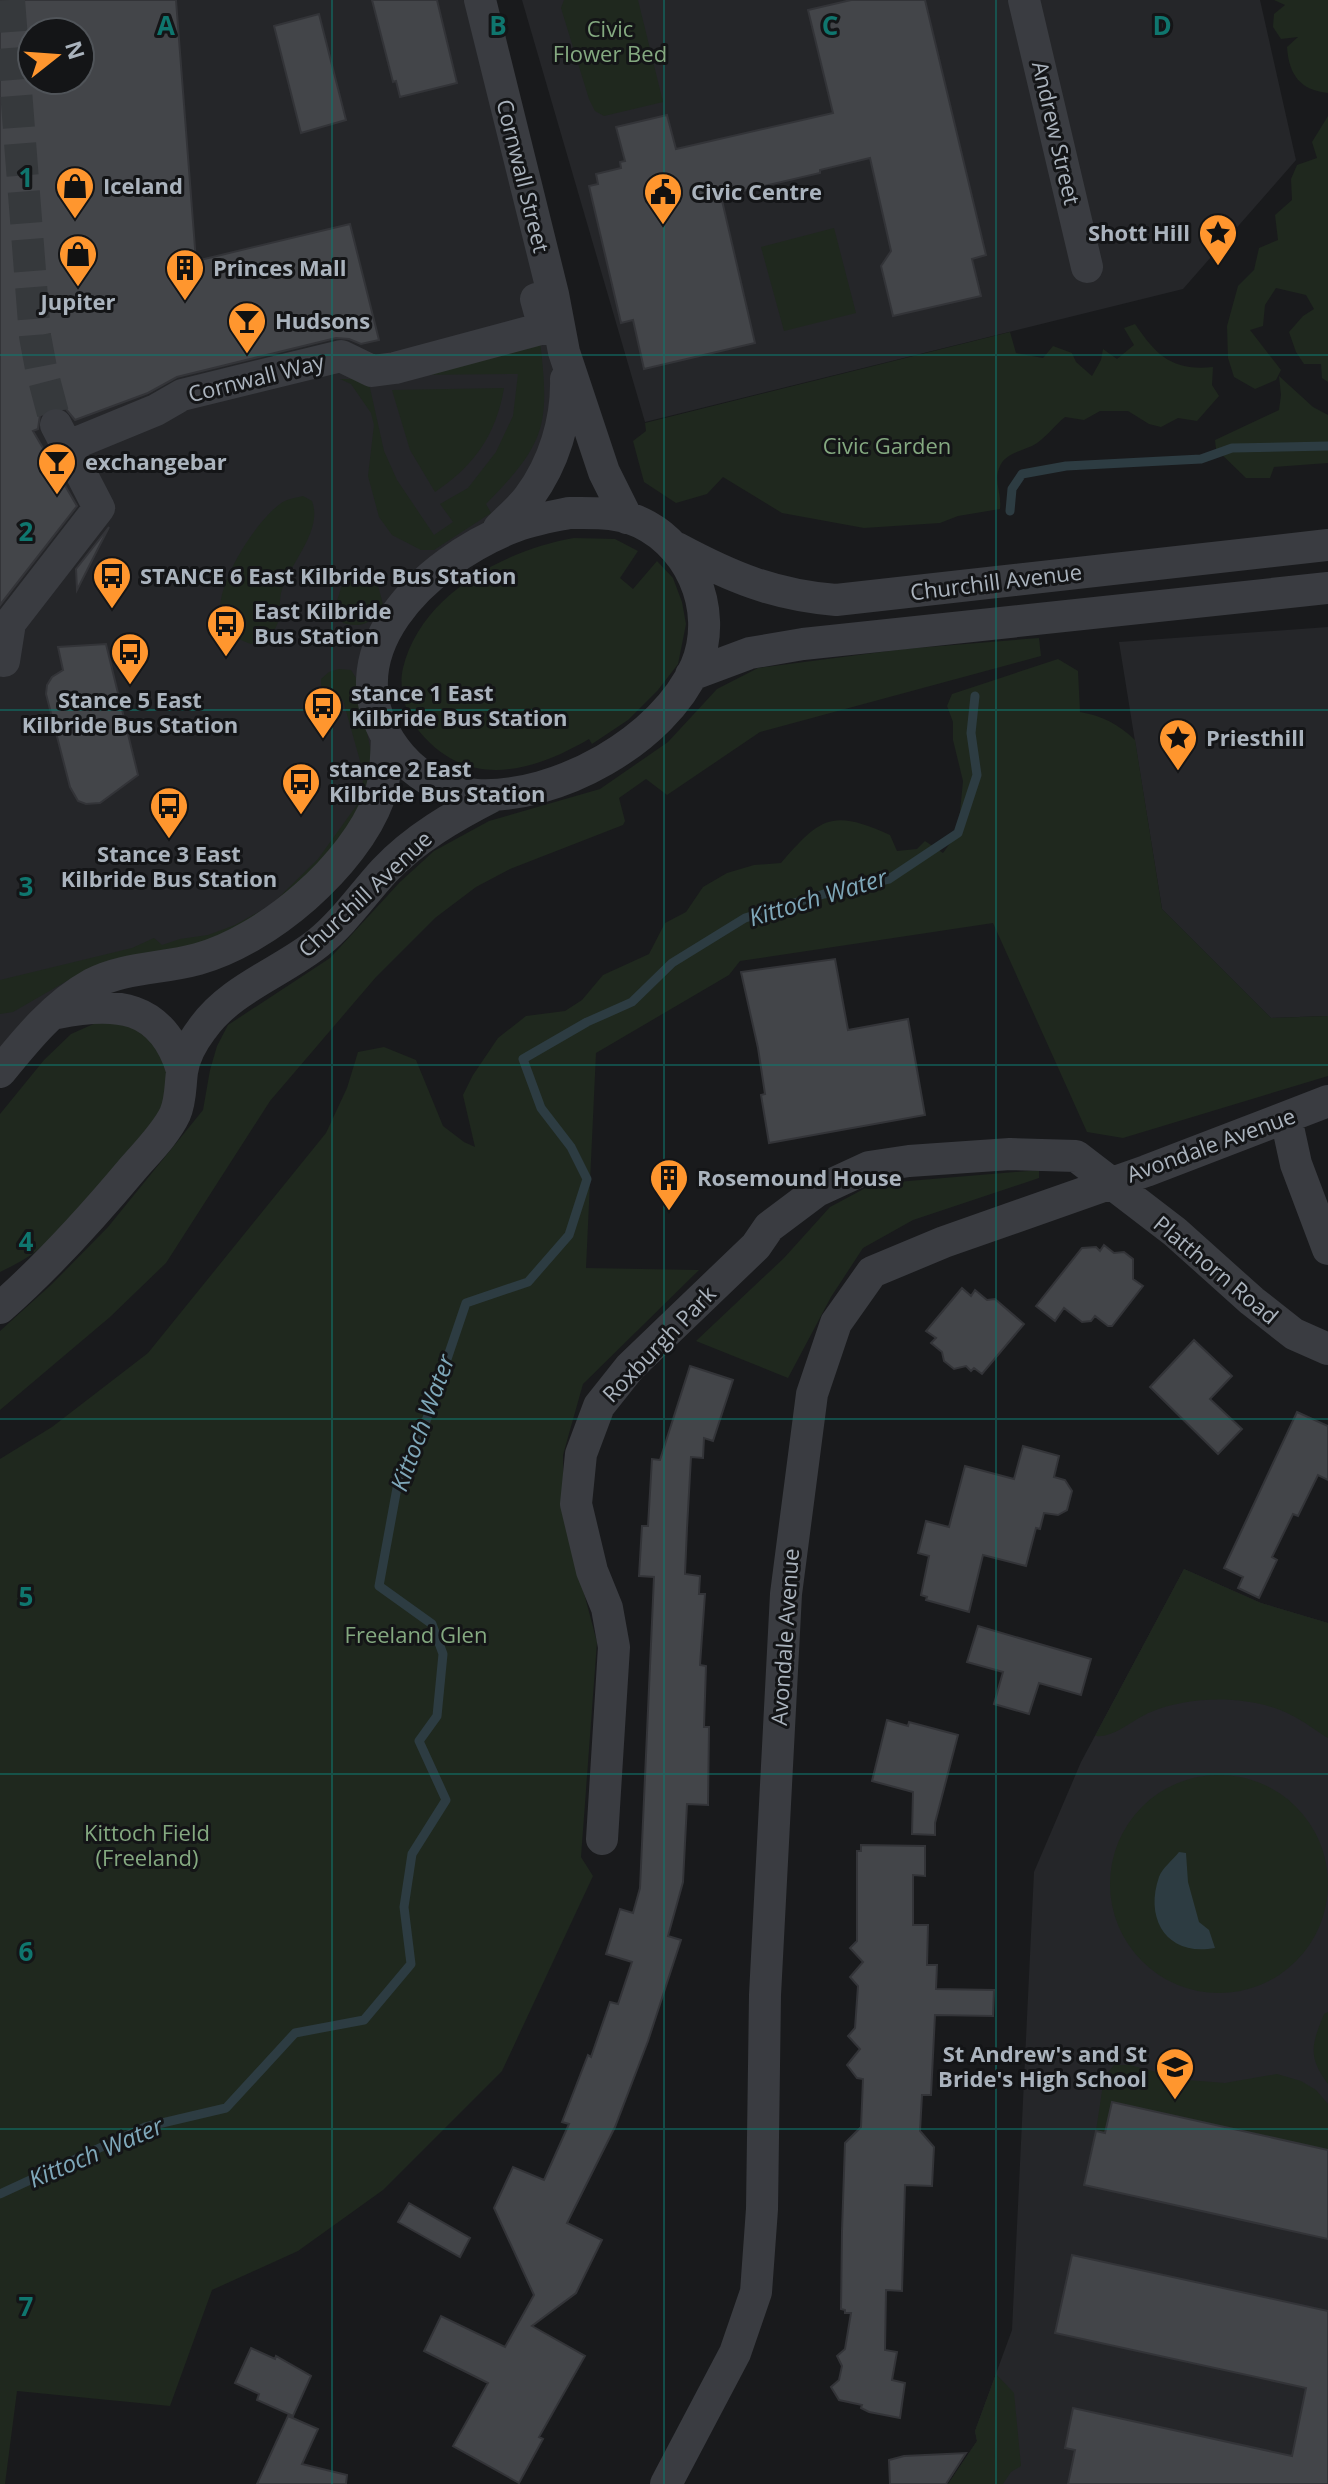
<svg xmlns="http://www.w3.org/2000/svg" width="1328" height="2484" viewBox="0 0 1328 2484" font-family="'Open Sans',sans-serif">
	<style>
		.built { fill: #252629; fill-rule: evenodd }
		.green { fill: #1f281e }
		.water { fill: #2d3c42 }
		.lines { fill: none; stroke-linecap: round; stroke-linejoin: round }
		.stream { stroke: #2d3c42; stroke-width: 9 }
		.building { fill: #434549; stroke: #333438; stroke-width: 2; fill-rule: evenodd }
		.minor-tunnel { stroke: #36393c; stroke-width: 32; stroke-dasharray: 32 16; stroke-linecap: butt }
		.minor { stroke: #3a3c41; stroke-width: 32 }
		.grid { fill: none; stroke: #0f766e; stroke-width: 2; stroke-opacity: 0.55 }
		.labels { text-anchor: middle; stroke-width: 6; stroke-linejoin: round; paint-order: stroke }
		.park-label { font-size: 22px; fill: #84a980; stroke: #141517 }
		.street-label { font-size: 22px; fill: #aab3bd; stroke: #141517 }
		.poi-label { font-size: 22px; font-weight: bold; fill: #aab3bd; stroke: #141517; text-anchor: start }
		.water-label { font-size: 24px; font-style: italic; fill: #7fa8ba; stroke: #141517 }
		.grid-label { font-size: 26px; text-anchor: middle; font-weight: bold; fill: #0f766e; stroke: #141517; stroke-width: 6; stroke-linejoin: round; paint-order: stroke }
	</style>
	<rect width="100%" height="100%" fill="#191a1c"/>
	<path class="built" d="M0,0h480l84,352 -17,114 -167,176 5,128 -81,128 -168,72 -136,102zM32,32h48v48h-48z
		M522,0h738l36,160 -113,129 -538,133z
		M1328,627v389l-57,2 -109,-109 -43,-267z
		M1184,1569l77,34 67,20v861h-380l29,-43 -2,-10 37,-101 22,-458 47,-110z"/>
	<path class="green" d="M564,0h74l25,102 -59,14 -9,-5 -6,-12 -28,-91z
		M1274,0h54v93c-28,-3 -39,-18 -41,-46l11,-10 -17,2 -8,-12 1,-13 11,-9z
		M1328,116v266l-6,-4 -1,-14h-17l-8,-12 -7,-20 14,-16 11,-7 -8,-14 -30,-7 -11,17 -2,21 -13,4 31,40 -5,10 -21,9 -21,-12 -6,-19 -1,-32 11,-40 16,-16 5,-22 19,-8 -3,-25 17,-15 -1,-21 6,-14 20,-7 -5,-16z
		M834,228l22,85 -72,18 -23,-84z
		M1135,324c22,32 37,47 78,43l-1,18 7,11 -22,25 -19,-3 -17,9 -12,-3 -21,-13h-28l-16,9 -19,-3c-11,9 -21,23 -33,29 -11,5 -27,8 -32,20 -7,14 2,28 0,43l-42,7 -18,7 -76,5 -82,-15 -59,-36 -16,17 -31,9 -32,-21 -11,-41 13,-10 -1,-8 365,-91 6,21 27,5 10,-12 19,7 4,9 16,14 9,-16 2,-11 14,10 17,-14 -10,-17z
		M540,341c10,84 6,102 -54,163l5,9 -57,37h-13l-29,-15 -13,-18 -11,-41 6,-51 -3,-12 -20,-29 -11,-5h25l5,9 14,63 13,29 37,55 19,-13 -13,-18 28,-16 28,-36 17,-36 5,-42 -110,1z
		M1279,376l34,31 15,8v48l-54,4 -4,11h-24l-30,-29 -1,-9 64,-30 2,-15z
		M504,388c-8,47 -30,78 -69,104l-25,-42 -18,-60z
		M303,496l9,5c11,29 -21,61 -30,88 -4,12 0,27 -6,38 -5,10 -15,13 -25,17 -13,-5 -24,-9 -29,-22 -12,-31 33,-100 58,-118 6,-5 15,-6 23,-8z
		M574,538l41,1 23,12 -18,27 13,11 24,-28 16,17 9,24 4,22 -8,40 -20,26 -30,30 -36,24 -3,-5c-58,34 -122,51 -170,-8 -13,-15 -21,-43 -16,-63 18,-74 102,-118 171,-130z
		M354,577h10l14,9 5,18c-10,18 -19,25 -40,19l-8,-16 7,-22z
		M1039,638l2,18 -281,76 -93,63 -21,-16 -27,19 6,23 -2,4 -113,44 -34,18 -41,31 -59,59 -106,124 -104,162 -56,54 -110,93v-79l52,-47 56,-57 95,-117 7,-40 7,-24 11,-21 102,-67 70,-76 34,-31 55,-30 111,-32 68,-47 49,-53 41,-21 146,-19z
		M1058,659l20,12 2,41c23,4 38,12 55,28l27,169 109,109 57,-2v60l-205,62 -36,-6 -94,-209 -253,38 -11,14 -133,78 -10,215 113,2 -116,114 -20,71 1,63 33,124 -16,215 12,19 -91,195 -119,119 -85,61 -86,39 -42,116 -153,-15 -12,93h-5v-1025l52,-32 96,-74 178,-220 21,-45 11,-36 26,-5 32,13 27,66 21,16 11,5 -12,-52 10,-20 25,-37 28,-22 39,-5 17,-11 21,-25 46,-21 16,-31 21,-11 17,-25 24,-14 27,-8 27,-2c40,-46 51,-54 109,-28l7,16 20,-2 8,-8 18,12 15,-21 5,-51 -10,-41v-18l-6,-16 5,-12z
		M339,669l12,1 9,14v14l13,64 -12,48 -34,46 -79,73 -176,49 -59,34 -13,2v-34l132,-32 22,-10 8,7 18,-6 28,-4 27,-10 36,-20 47,-46 41,-57 5,-27 -21,-75 -22,-3v-18l8,-7z
		M98,1022c9,0 22,-1 30,2 33,12 51,55 37,87 -6,13 -22,27 -31,38 -43,49 -72,95 -134,123v-158l44,-54 27,-26z
		M1039,1170v8l-126,42 -50,28 -32,49 -43,81 -92,-37 88,-83 46,-51 43,-23z
		M1184,1569l77,34 67,20v115c-12,-7 -24,-17 -37,-23 -38,-20 -100,-20 -140,-3 -18,7 -36,26 -56,24z
		M1110 1884a109 109 0 1 1 218 0a109 109 0 1 1-218 0Z
		M1328,2012v72c-21,-28 -16,-40 -4,-70z
		M1114,2065h16l57,15 38,3 52,-9 24,7 15,9 12,14v46l-216,-47 -7,30 -9,-2 8,-53z
		M996,2374l18,19 7,73 -10,6 -8,12h-55l29,-43 -2,-10z"/>
	<path class="water" d="M1179,1852l7,1 2,29 11,40 10,8 6,18c-47,9 -71,-28 -56,-71 3,-9 14,-17 20,-25z"/>
	<g class="lines">
		<path class="stream" d="M1010,511l2,-22 10,-15 44,-8 135,-7 31,-11 96,-2
			M0,2194l145,-67 81,-19 69,-75 69,-13 47,-56 -7,-57 8,-53 34,-54 -27,-59 18,-25 6,-62 -11,-30 -53,-38 20,-109 27,-56 40,-118 62,-21 41,-47 18,-56 -16,-32 -30,-39 -18,-49 64,-37 45,-20 40,-39 73,-45 79,-24 65,-15 69,-46 19,-58 -6,-42 4,-37"/>
	</g>
	<path class="building" d="M0,0h176l20,261 154,-37 29,116 -18,4 -12,-5 -13,-1 -159,39 -29,16 -73,27 -9,-11 -10,-3 -9,3 -7,6 -2,14 -5,2 44,75 -77,99zM32,32h48v48h-48z
		M372,0h65l20,83 -57,14 -4,-16 -3,1z
		M851,0h74l61,255 -14,4 9,37 -88,20 -12,-50 10,-15 -21,-93 -50,12v3l-99,23 34,147 -111,26 -11,-49 -12,3 -32,-137 9,-2 -2,-10 25,-6 -1,-6 5,-1 -9,-34 51,-12 9,34 157,-36 -25,-103z
		M319,14l27,106 -45,13 -27,-107z
		M109,527l-32,63 -1,-21z
		M106,644l32,131 -38,28 -14,1 -8,-3 -8,-14 -24,-93 1,-9 5,-8 11,-7 -5,-23z
		M835,959l13,71 60,-11 17,96 -156,28 -8,-48 4,-1 -7,-46 -17,-76z
		M1104,1245l10,8 10,-1 9,7v20l10,7 -31,40h-4l-13,-10 -4,5 -9,1 -18,-14 -9,13 -19,-15 46,-58 14,-1 4,4z
		M962,1288l9,8 4,-6 12,10 8,-1 29,25 -42,50 -8,-6 -3,3 -5,-5 -12,3 -10,-8 -2,-9 -11,-9 5,-5 -10,-7z
		M1194,1340l38,36 -22,23 32,30 -24,25 -68,-67z
		M690,1366l43,14 -20,61 -9,-3 -1,20 -12,-1 -4,71 -2,46 15,2 -1,18h6l-5,71 6,1 -2,61h5l-1,78 -21,-1 -4,78 -15,54 13,4 -33,101 -33,86 -48,96 35,17 -26,53 -44,33 53,30 -46,81 4,2 -24,44 -66,-37 35,-63 -64,-32 17,-35 64,31 29,-52 -40,-87 19,-41 31,13 25,-56 -7,-2 26,-67 3,2 19,-55 8,2 14,-42 -26,-8 14,-45 13,4 7,-25 14,-311 -15,-1 3,-50h6l4,-67 8,1z
		M1297,1412l31,14v54l-10,-5 -20,41 -5,-2 -21,43 5,3 -18,38 -21,-10 5,-11 -19,-9z
		M1023,1446l36,10 -5,21 11,3 7,11 -5,19 -9,5 -14,-2 -4,16 -4,-1 -10,38 -43,-11 -14,57 -43,-12 1,-3 -6,-2 8,-39 -11,-3 8,-32 23,6 16,-61 49,13z
		M978,1626l113,33 -10,36 -42,-12 -10,31 -35,-10 9,-32 -36,-10z
		M887,1720l21,6 1,-4 49,13 -23,88v12l-23,-1 1,-42 -41,-11z
		M861,1845l64,1v30l-12,-1v50h15l-1,40h10l-1,24 58,1 -1,26 -58,-1 -4,80h-9l-2,36 14,16 -2,39 -27,-1 -3,106 -16,-1 -1,60 12,2 -5,28 13,3 -5,35 -31,-6 -8,-4 1,-3 -23,-5 -8,-13 8,-7 3,-14 -5,-10 8,-7 6,-36h-6v-3l-4,-1 1,-78 3,-88 16,-16 2,-48 -6,-1 -10,-13 13,-16 -12,-13 7,-8 3,-42 -8,-9 13,-15 -13,-14 7,-7v-90h4z
		M1112,2102l216,48v89l-244,-54 12,-54 9,2z
		M409,2203l61,35 -10,19 -62,-35z
		M1072,2255l256,56v173h-260l7,-34 -10,-2 8,-40 219,48 14,-68 -251,-55z
		M251,2348l24,11 1,-3 35,20 -18,40 -36,-16 2,-6 -24,-11z
		M288,2416l30,13 -16,35 45,11 -1,9h-89z
		M966,2453l-20,31h-56l-1,-24 15,-4z"/>
	<g class="lines">
		<path class="minor-tunnel" d="M9,0l26,336 6,32 15,57"/>
		<path class="minor" d="M480,0l73,294 11,58 40,120 23,46
			M1024,0l63,267
			M66,447l90,-37 26,-15 159,-39 31,15 23,-3 149,-40 -8,-29 17,-5
			M569,513c20,0 41,-1 60,5 60,20 91,91 67,148 -33,75 -139,133 -219,129 -32,-2 -63,-20 -82,-46 -69,-95 31,-187 116,-221 19,-8 38,-11 58,-15z
			M499,528c10,-10 22,-20 30,-31 25,-34 38,-77 37,-118
			M677,548c54,29 97,47 159,52l492,-55
			M4,661l6,-38 89,-115 -43,-83
			M691,675l59,-22 53,-9 525,-56
			M57,1013c58,-12 105,-9 125,57
			M0,1072c26,-32 54,-67 92,-88 33,-17 70,-15 106,-25 69,-19 156,-93 181,-161 7,-19 7,-41 8,-61
			M1286,1118l10,46 32,85
			M0,1308c49,-43 93,-92 134,-141 14,-16 32,-34 41,-53 6,-14 5,-27 7,-42 2,-15 11,-31 20,-43 28,-40 78,-56 116,-86 26,-21 44,-48 66,-72 31,-33 70,-55 109,-75
			M602,1839l12,-192 -7,-39 -15,-37 -16,-67 5,-50 18,-48 31,-39 126,-121 13,-19 48,-36 52,-24 40,-6 101,-7 66,2 99,76 77,69 42,33 34,15
			M666,2484l69,-131 21,-61 6,-83 3,-214 21,-401 26,-200 24,-71 36,-51 72,-30 202,-71 182,-70"/>
	</g>
	<path class="grid" d="M332,0v2484M664,0v2484M996,0v2484M0,355h1328M0,710h1328M0,1065h1328M0,1419h1328M0,1774h1328M0,2129h1328"/>
	<defs>
		<symbol id="shop-pin" viewBox="-11 -11 22 30"><path d="M0 17L-7.5 6A9.5 9.5 0 1 1 7.5 6Z" fill="#ff962e" stroke="#141517"/><path d="M-5-2.5h2.3a2.7 3.5 0 0 1 5.4 0H5L5.5 6h-11ZM-1.5-2.5h3a1.5 2.3 0 0 0-3 0Z" fill="#111"/></symbol>
		<symbol id="civic-pin" viewBox="-11 -11 22 30"><path d="M0 17L-7.5 6A9.5 9.5 0 1 1 7.5 6Z" fill="#ff962e" stroke="#141517"/><path d="M-.6-6.5H3V-4.5H.6V-3L4-1V1h2V6H-6V1h2V-1L-.6-3ZM-1.2 2.5V6h2.4V2.5Z" fill="#111"/></symbol>
		<symbol id="sight-pin" viewBox="-11 -11 22 30"><path d="M0 17L-7.5 6A9.5 9.5 0 1 1 7.5 6Z" fill="#ff962e" stroke="#141517"/><path d="M0-6L1.8-2.2L6-1.7L2.9 1.2L3.7 5.4L0 3.3L-3.7 5.4L-2.9 1.2L-6-1.7L-1.8-2.2Z" fill="#111"/></symbol>
		<symbol id="building-pin" viewBox="-11 -11 22 30"><path d="M0 17L-7.5 6A9.5 9.5 0 1 1 7.5 6Z" fill="#ff962e" stroke="#141517"/><path d="M-4-6H4V6H1V3H-1V6H-4ZM-2.5-4.3h1.7v1.8h-1.7ZM.8-4.3h1.7v1.8H.8ZM-2.5-1h1.7V.8h-1.7ZM.8-1h1.7V.8H.8Z" fill="#111"/></symbol>
		<symbol id="bar-pin" viewBox="-11 -11 22 30"><path d="M0 17L-7.5 6A9.5 9.5 0 1 1 7.5 6Z" fill="#ff962e" stroke="#141517"/><path d="M-6-5H6L.8 .8V4.5H3.5V6h-7V4.5H-.8V.8Z" fill="#111"/></symbol>
		<symbol id="bus-pin" viewBox="-11 -11 22 30"><path d="M0 17L-7.5 6A9.5 9.5 0 1 1 7.5 6Z" fill="#ff962e" stroke="#141517"/><path d="M-5-6H5V4H4V6H2V4H-2V6H-4V4H-5ZM-3.5-4V0h7V-4ZM-3.5 1.2v1.5H-2V1.2ZM2 1.2v1.5H3.5V1.2Z" fill="#111"/></symbol>
		<symbol id="school-pin" viewBox="-11 -11 22 30"><path d="M0 17L-7.5 6A9.5 9.5 0 1 1 7.5 6Z" fill="#ff962e" stroke="#141517"/><path d="M0-5L7-2L0 1L-7-2ZM-4 1L0 2.5L4 1V4Q0 6-4 4Z" fill="#111"/></symbol>
	</defs>
	<g fill-rule="evenodd">
		<use href="#shop-pin" x="53" y="164" width="44" height="60"/>
		<use href="#civic-pin" x="641" y="170" width="44" height="60"/>
		<use href="#sight-pin" x="1196" y="211" width="44" height="60"/>
		<use href="#shop-pin" x="56" y="232" width="44" height="60"/>
		<use href="#building-pin" x="163" y="246" width="44" height="60"/>
		<use href="#bar-pin" x="225" y="299" width="44" height="60"/>
		<use href="#bar-pin" x="35" y="440" width="44" height="60"/>
		<use href="#bus-pin" x="90" y="554" width="44" height="60"/>
		<use href="#bus-pin" x="204" y="602" width="44" height="60"/>
		<use href="#bus-pin" x="108" y="630" width="44" height="60"/>
		<use href="#bus-pin" x="301" y="684" width="44" height="60"/>
		<use href="#sight-pin" x="1156" y="716" width="44" height="60"/>
		<use href="#bus-pin" x="279" y="760" width="44" height="60"/>
		<use href="#bus-pin" x="147" y="784" width="44" height="60"/>
		<use href="#building-pin" x="647" y="1156" width="44" height="60"/>
		<use href="#school-pin" x="1153" y="2045" width="44" height="60"/>
	</g>
	<g class="labels">
		<g class="park-label">
			<text x="610" y="37">Civic<tspan x="610" dy="25">Flower Bed</tspan></text>
			<text x="887" y="454">Civic Garden</text>
			<text x="416" y="1643">Freeland Glen</text>
			<text x="147" y="1841">Kittoch Field<tspan x="147" dy="25">(Freeland)</tspan></text>
		</g>
		<g class="street-label">
			<text transform="translate(1056 133) rotate(77)" y="8">Andrew Street</text>
			<text transform="translate(523 176) rotate(76)" y="8">Cornwall Street</text>
			<text transform="translate(256 378) rotate(-14)" y="8">Cornwall Way</text>
			<text transform="translate(996 582) rotate(-7)" y="8">Churchill Avenue</text>
			<text transform="translate(365 894) rotate(-43)" y="8">Churchill Avenue</text>
			<text transform="translate(1211 1145) rotate(-20)" y="8">Avondale Avenue</text>
			<text transform="translate(1216 1270) rotate(40)" y="8">Platthorn Road</text>
			<text transform="translate(659 1344) rotate(-46)" y="8">Roxburgh Park</text>
			<text transform="translate(785 1637) rotate(-86)" y="8">Avondale Avenue</text>
		</g>
		<g class="poi-label">
			<text x="103" y="194">Iceland</text>
			<text x="691" y="200">Civic Centre</text>
			<text x="1190" y="241" text-anchor="end">Shott Hill</text>
			<text x="213" y="276">Princes Mall</text>
			<text x="78" y="310" text-anchor="middle">Jupiter</text>
			<text x="275" y="329">Hudsons</text>
			<text x="85" y="470">exchangebar</text>
			<text x="140" y="584">STANCE 6 East Kilbride Bus Station</text>
			<text x="254" y="619">East Kilbride<tspan x="254" dy="25">Bus Station</tspan></text>
			<text x="351" y="701">stance 1 East<tspan x="351" dy="25">Kilbride Bus Station</tspan></text>
			<text x="130" y="708" text-anchor="middle">Stance 5 East<tspan x="130" dy="25">Kilbride Bus Station</tspan></text>
			<text x="1206" y="746">Priesthill</text>
			<text x="329" y="777">stance 2 East<tspan x="329" dy="25">Kilbride Bus Station</tspan></text>
			<text x="169" y="862" text-anchor="middle">Stance 3 East<tspan x="169" dy="25">Kilbride Bus Station</tspan></text>
			<text x="697" y="1186">Rosemound House</text>
			<text x="1147" y="2062" text-anchor="end">St Andrew's and St<tspan x="1147" dy="25">Bride's High School</tspan></text>
		</g>
		<g class="water-label">
			<text transform="translate(818 898) rotate(-17)" y="8">Kittoch Water</text>
			<text transform="translate(423 1423) rotate(-70)" y="8">Kittoch Water</text>
			<text transform="translate(96 2153) rotate(-23)" y="8">Kittoch Water</text>
		</g>
	</g>
	<g class="grid-label">
		<text x="166" y="35">A</text>
		<text x="498" y="35">B</text>
		<text x="830" y="35">C</text>
		<text x="1162" y="35">D</text>
		<text x="26" y="187">1</text>
		<text x="26" y="541">2</text>
		<text x="26" y="896">3</text>
		<text x="26" y="1251">4</text>
		<text x="26" y="1606">5</text>
		<text x="26" y="1961">6</text>
		<text x="26" y="2316">7</text>
	</g>
	<g transform="translate(56 56) rotate(73)"><circle r="38" fill="#141517" stroke="#505459" stroke-width="2"/>
	<path d="M0-6L14 30L0 20L-14 30Z" fill="#ff962e"/>
	<text y="-12" font-size="22" font-weight="bold" text-anchor="middle" fill="#aab3bd">N</text>
	</g>
</svg>
